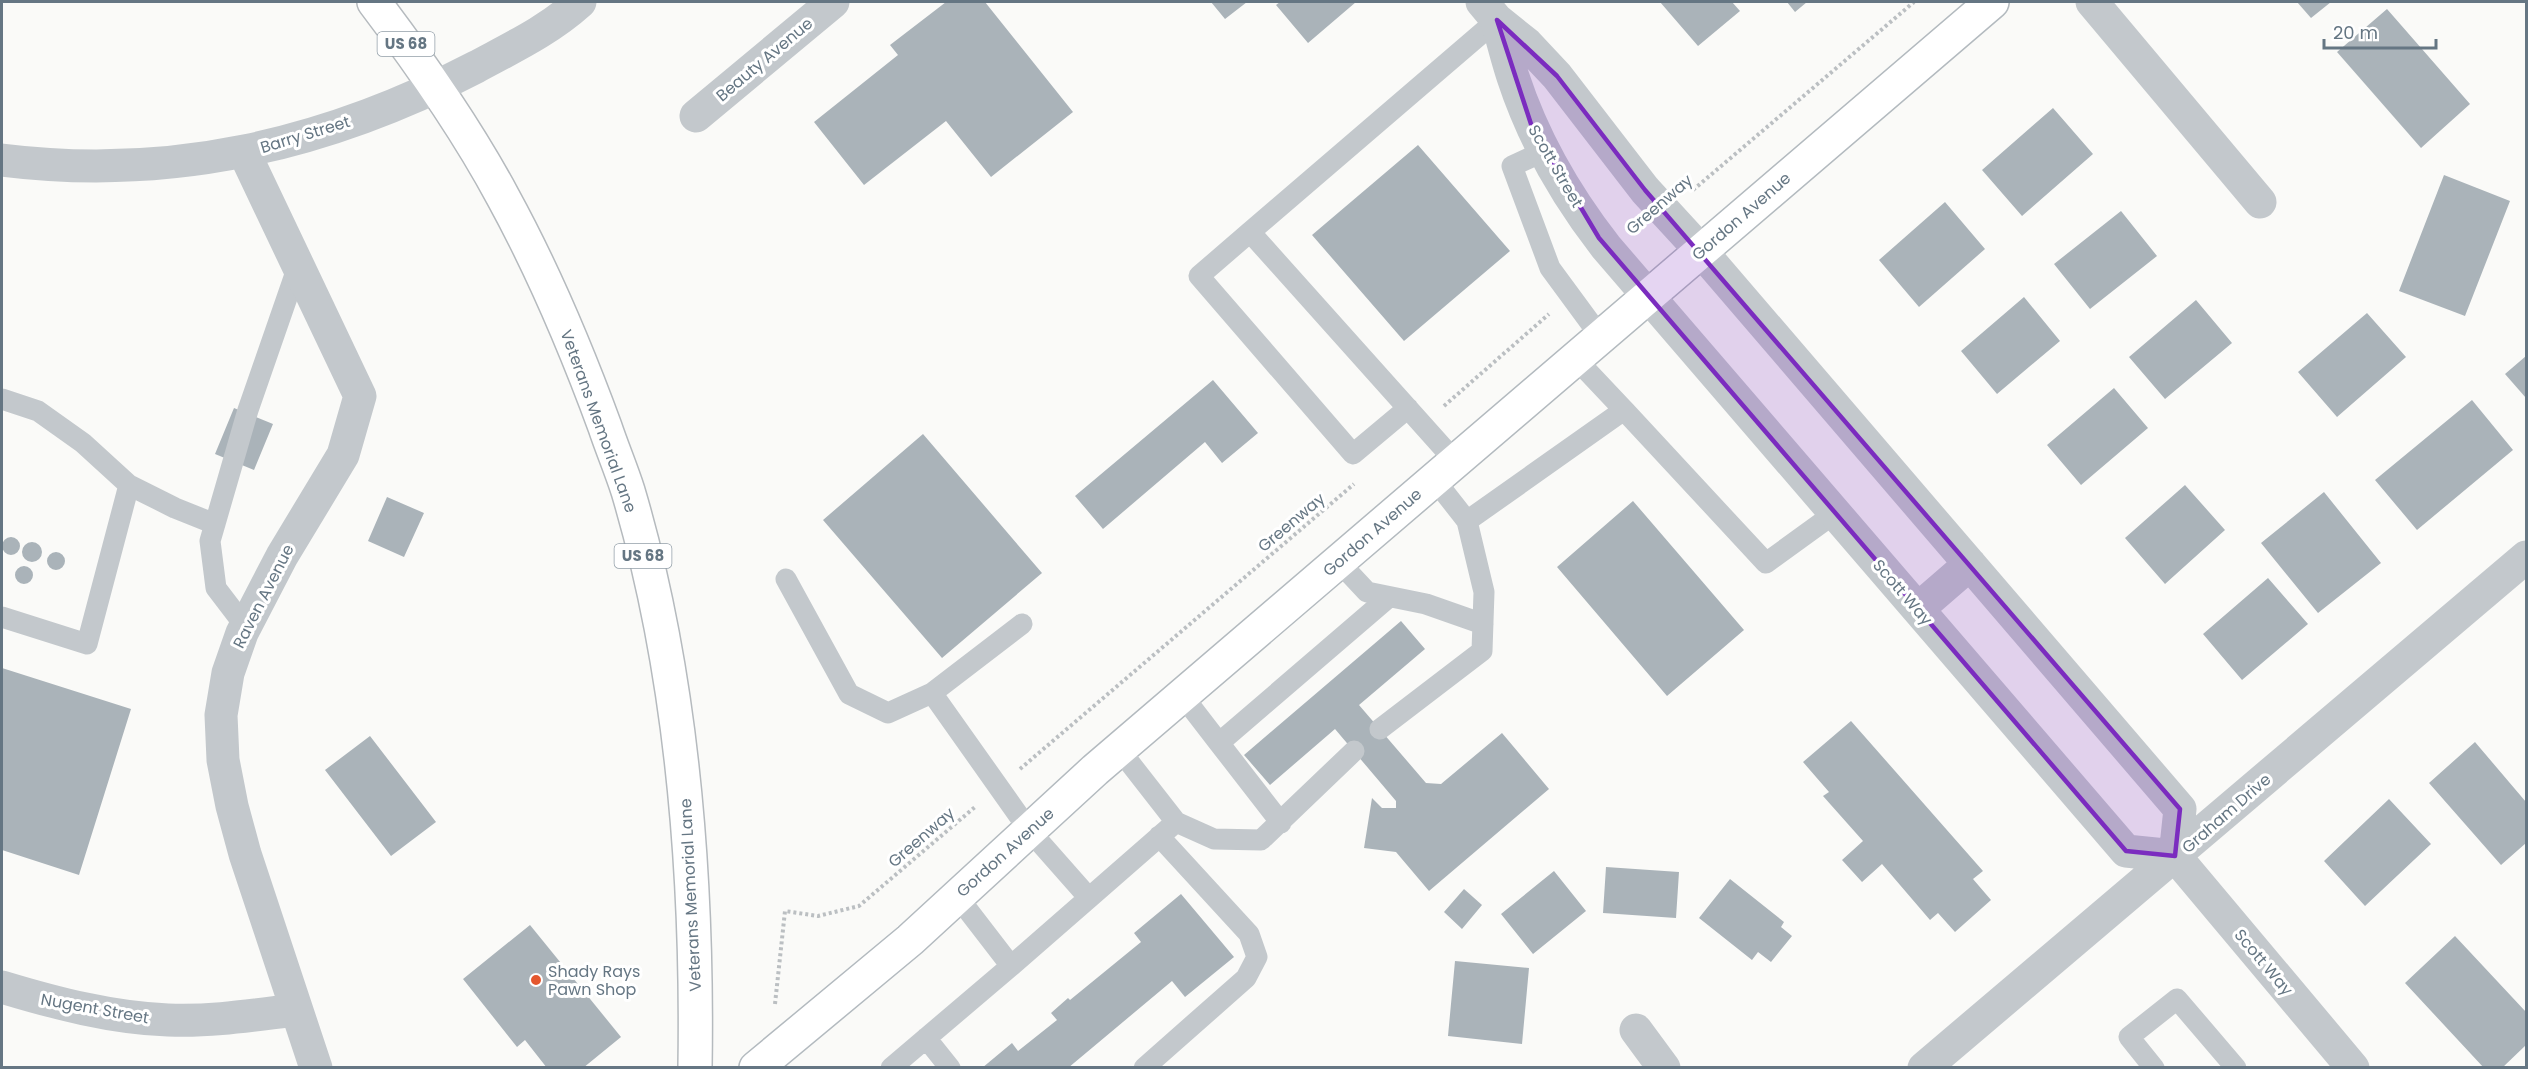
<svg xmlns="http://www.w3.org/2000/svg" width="2528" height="1069" viewBox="0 0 2528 1069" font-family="Poppins,sans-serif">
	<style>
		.building { fill: #aab3b9 }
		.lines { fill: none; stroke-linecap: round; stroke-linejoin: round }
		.secondary-casing { stroke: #b3babf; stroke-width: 36 }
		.primary-casing { stroke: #b5babe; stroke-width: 36 }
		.path { stroke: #bbbfc2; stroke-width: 4; stroke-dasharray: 3 3; stroke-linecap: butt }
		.lane { stroke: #c3c8cc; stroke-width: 21 }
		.street { stroke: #c3c8cc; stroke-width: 33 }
		.secondary { stroke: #fff; stroke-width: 33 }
		.primary { stroke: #fff; stroke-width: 33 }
		.marked { fill: #7b2cbf; fill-opacity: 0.2; stroke: #7b2cbf; stroke-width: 4.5; stroke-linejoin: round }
		.poi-dot { fill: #e4572e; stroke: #fff; stroke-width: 2 }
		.labels { text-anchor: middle; stroke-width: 6; stroke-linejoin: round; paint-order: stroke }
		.shield { fill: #fff; stroke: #939fa8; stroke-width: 1.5 }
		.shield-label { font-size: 15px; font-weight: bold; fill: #657683 }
		.street-label { font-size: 16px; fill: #657683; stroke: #fff }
		.poi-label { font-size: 16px; fill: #657683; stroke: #fff; text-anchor: start }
	</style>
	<rect width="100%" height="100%" fill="#fafaf8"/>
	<path class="building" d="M946,2h39l88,110 -82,65 -45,-56 -82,64 -50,-63 84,-67 -8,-10z
		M1211,2h36l-22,17z
		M1280,2h76l-48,41 -32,-38z
		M1660,2h72l8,9 -42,35z
		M1787,2h20l-12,10z
		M2297,2h34l-20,16z
		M2387,9l83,95 -49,44 -84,-96z
		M2053,108l40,46 -71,62 -40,-46z
		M1418,145l92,106 -106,90 -92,-106z
		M2444,175l66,26 -45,115 -66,-25z
		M1945,202l40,47 -66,58 -40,-47z
		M2121,211l36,45 -67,53 -36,-45z
		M2024,297l36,44 -63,53 -36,-43z
		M2196,300l36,43 -67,56 -36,-42z
		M2367,313l39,44 -69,60 -39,-45z
		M2526,356v42l-21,-24z
		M1213,380l45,53 -36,30 -17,-21 -102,87 -28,-33z
		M2114,388l34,40 -67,57 -34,-40z
		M2472,400l41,50 -96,80 -42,-50z
		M234,408l39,16 -19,46 -39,-16z
		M923,434l119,139 -100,85 -119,-138z
		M2185,485l40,45 -60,54 -40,-46z
		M2324,492l57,71 -63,50 -57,-70z
		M387,497l37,16 -20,44 -36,-16z
		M1633,501l111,129 -77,66 -110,-129z
		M2 546a9 9 0 1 1 18 0a9 9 0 1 1-18 0Z
		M22 552a10 10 0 1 1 20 0a10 10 0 1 1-20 0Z
		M47 561a9 9 0 1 1 18 0a9 9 0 1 1-18 0Z
		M15 575a9 9 0 1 1 18 0a9 9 0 1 1-18 0Z
		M2268,578l40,46 -66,56 -39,-46z
		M1401,621l24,28 -66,56 67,78 15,1 61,-51 47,56 -120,102 -33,-39 -32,-4 8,-50 10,10h14v-7l-61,-72 -65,56 -26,-30z
		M2,668l129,41 -52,166 -77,-25z
		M1851,721l132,150 -10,8 18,21 -36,32 -17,-19 -8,7 -48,-56 -20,18 -20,-22 21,-19 -40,-45 6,-4 -26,-30z
		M370,736l66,86 -45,34 -66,-86z
		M2475,742l51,60v41l-25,22 -72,-82z
		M2389,799l42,45 -66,62 -41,-45z
		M1606,867l73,5 -3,46 -73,-5z
		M1554,871l32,40 -53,43 -32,-40z
		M1730,879l54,43 -3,5 11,9 -21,26 -13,-10 -6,8 -53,-42z
		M1464,889l18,16 -20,24 -18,-17z
		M1181,894l53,63 -49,40 -13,-16 -104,87h-86l30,-25 6,8 39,-31 -6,-7 17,-15 2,2 71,-58 -7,-9z
		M530,925l91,112 -38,31h-36l-22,-28 -8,7 -54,-68z
		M2455,936l71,76v33l-24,23h-18l-79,-85z
		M1455,961l74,7 -7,76 -74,-8z"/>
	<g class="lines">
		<defs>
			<path id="secondary" d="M756,1068l154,-128 185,-170 897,-768"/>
			<path id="primary" d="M374,2c47,62 92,126 129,195 40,73 73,151 102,230 7,21 16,42 23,64 55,185 70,384 67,577"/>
		</defs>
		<use href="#secondary" class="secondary-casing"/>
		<use href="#primary" class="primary-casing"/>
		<path class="path" d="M1693,190l221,-188
			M1444,406l105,-92
			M1020,769l334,-285
			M775,1004l10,-93 33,5 41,-10 116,-99"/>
		<path class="lane" d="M1545,151l-33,15 38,102 50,68
			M1250,232l-51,44 154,178 55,-46
			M1574,357l50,53
			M2,399l36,12 45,32 46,42
			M1455,461l-205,-229 247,-212
			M1467,521l157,-111 142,153 69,-50
			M1338,561l29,31 59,12 57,20
			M786,579l63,115 39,19 44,-20
			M2,617l85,27 42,-159 46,23 40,16
			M245,626l-29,-38 -6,-47 38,-131 50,-144
			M1182,695l37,48 170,-146
			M1380,729l102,-78 2,-59 -17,-71 -33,-42
			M1219,743l62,80
			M1176,822l38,17 47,1 93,-89
			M957,896l54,70 78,-68 -60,-68 -97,-137 90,-69
			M1089,898l87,-76 -57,-73
			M926,1038l24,30
			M891,1068l120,-102
			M1144,1068l102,-90 11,-21 -8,-23 -90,-98
			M2154,1068l-25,-31 48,-38 59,69"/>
		<path class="street" d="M1482,2l15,18 30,24 30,32 88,114 56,61 479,558 -5,47
			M2092,2l168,200
			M1497,20c5,19 10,39 16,57 20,61 54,120 93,170l520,604 49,5 178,212
			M696,116l137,-114
			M244,152l116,244 -17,59 -61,101 -40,77 -14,40 -7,42 2,45 9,46 13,48 71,214
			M2,160c169,21 324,-15 474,-93 37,-20 73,-37 104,-65
			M1918,609l52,-45
			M2,987c53,16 110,31 166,33 43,2 86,-5 128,-10
			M1636,1030l28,38
			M1924,1068l602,-511"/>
		<use href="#secondary" class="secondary"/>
		<use href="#primary" class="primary"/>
	</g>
	<path class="marked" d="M1497,20l60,56 88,114 535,619 -5,47 -49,-5 -527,-613 -68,-114z"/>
	<circle class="poi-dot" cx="536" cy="980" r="6"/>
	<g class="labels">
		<g class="shield">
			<rect x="377.5" y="32" width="57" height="24" rx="4.5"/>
			<rect x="614.5" y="544" width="57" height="24" rx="4.5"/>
		</g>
		<g class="shield-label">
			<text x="406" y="49">US 68</text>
			<text x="643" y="561">US 68</text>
		</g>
		<g class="street-label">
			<text transform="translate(764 59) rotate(-40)" y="6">Beauty Avenue</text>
			<text transform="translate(305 134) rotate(-17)" y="6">Barry Street</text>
			<text transform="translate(1556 166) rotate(60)" y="6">Scott Street</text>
			<text transform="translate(1659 204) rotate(-41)" y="6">Greenway</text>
			<text transform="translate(1741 216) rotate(-41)" y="6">Gordon Avenue</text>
			<text transform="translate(599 421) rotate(70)" y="6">Veterans Memorial Lane</text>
			<text transform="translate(1291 522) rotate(-40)" y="6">Greenway</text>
			<text transform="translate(1372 532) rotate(-41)" y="6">Gordon Avenue</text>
			<text transform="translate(1903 592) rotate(49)" y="6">Scott Way</text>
			<text transform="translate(263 596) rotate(-63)" y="6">Raven Avenue</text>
			<text transform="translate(2226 813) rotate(-41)" y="6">Graham Drive</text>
			<text transform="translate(921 837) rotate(-41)" y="6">Greenway</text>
			<text transform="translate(1005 852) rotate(-42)" y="6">Gordon Avenue</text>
			<text transform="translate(690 895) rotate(-93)" y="6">Veterans Memorial Lane</text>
			<text transform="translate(2264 962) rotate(50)" y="6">Scott Way</text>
			<text transform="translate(95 1008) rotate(10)" y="6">Nugent Street</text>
		</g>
		<g class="poi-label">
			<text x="548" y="977">Shady Rays<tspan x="548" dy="18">Pawn Shop</tspan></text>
		</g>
	</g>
	<rect width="2528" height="1069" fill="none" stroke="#657683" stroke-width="6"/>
	<path d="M2324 39v9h112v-9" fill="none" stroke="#657683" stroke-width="3"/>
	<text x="2333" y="39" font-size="18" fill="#657683" stroke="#ffffff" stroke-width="4.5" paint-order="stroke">20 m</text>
</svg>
